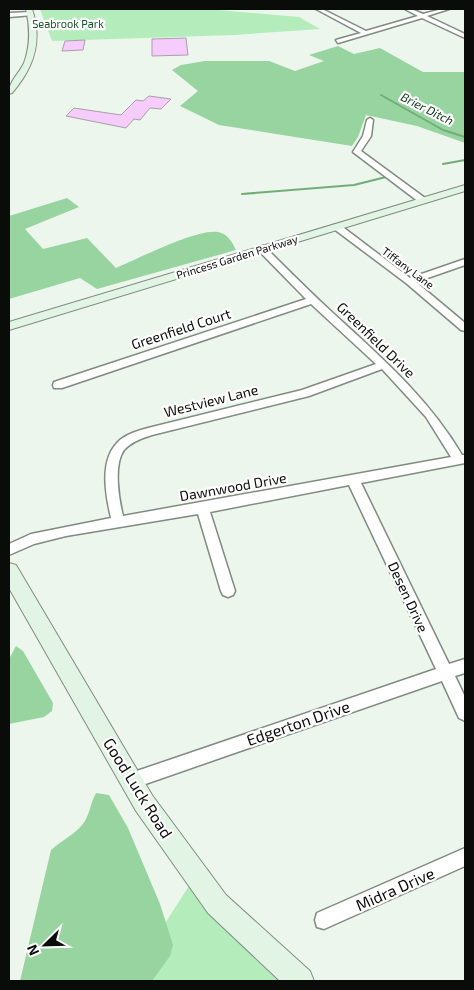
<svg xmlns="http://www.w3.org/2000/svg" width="474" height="990" viewBox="0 0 474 990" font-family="'Exo 2',sans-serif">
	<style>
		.green { fill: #b5ecbb }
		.forest { fill: #97d49f }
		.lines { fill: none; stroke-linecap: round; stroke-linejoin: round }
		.stream { stroke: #72ad79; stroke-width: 2 }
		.building { fill: #f5ccfb; stroke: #a89fa9 }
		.street-casing { stroke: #818b82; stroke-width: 3 }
		.secondary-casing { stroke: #818b82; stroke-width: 2 }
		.street { fill: #fff; fill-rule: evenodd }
		.secondary { fill: #e2f4e4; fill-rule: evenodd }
		.labels { text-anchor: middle; stroke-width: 4.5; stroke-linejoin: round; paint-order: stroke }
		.far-park-label { font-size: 11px; fill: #165625; stroke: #fff }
		.far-street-label { font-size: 11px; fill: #090c09; stroke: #fff }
		.far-water-label { font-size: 12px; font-style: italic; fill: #0b3816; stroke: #fff }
		.street-label { font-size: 14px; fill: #090c09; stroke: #fff }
		.near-street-label { font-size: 16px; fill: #090c09; stroke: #fff }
	</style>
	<rect width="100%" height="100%" fill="#ecf6ec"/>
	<path class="green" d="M40,9h167l92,8 21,12 -86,6 -182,6z
		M196,875l82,87 22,19h-172z"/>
	<path class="forest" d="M338,46l16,8 26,-6 43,24h42v71l-48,-17 -51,-11 -8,22 -6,9 -133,-21 -39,-19 18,-15 -26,-21 9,-5 24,-4h64l26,10 29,-10 -15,-6z
		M67,198l12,9 -54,22 18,20 44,-11 29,30c21,-9 82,-40 102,-36 10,2 14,10 18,18l-139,39 -17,-11 -71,21v-83z
		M16,646l7,5 30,52 -1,8 -8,6 -35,7v-65z
		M96,793l13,2 19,33 32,76 13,41 -3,11 -18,25h-132l31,-131c10,-9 24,-16 31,-25 8,-9 8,-22 14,-32z"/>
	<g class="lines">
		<path class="stream" d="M381,95l62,35 22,7
			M443,164l22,-4
			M242,194l112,-9 32,-8"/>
	</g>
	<path class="building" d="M186,38l2,17 -36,1v-17z
		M85,40l-2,10 -21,1 3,-10z
		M149,96l22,3 -10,10 -11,-1 -10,12 -6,-1 -8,9 -60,-12 8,-8 47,7 15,-15 7,1z"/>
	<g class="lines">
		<defs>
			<path id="street" d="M316,9h6l44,22 52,-15 -13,-7h6l12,5 19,-5h7l-22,7 38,18v4l-43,-20 -84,25 -2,-3 25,-7z
				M31,12l2,3 -24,2v-4z
				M370,118l3,2 -2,16 -10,15 64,47v4h-6l-66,-50 10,-16 4,-16z
				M334,225h6l70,53 55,-19v6l-49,17 49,41v8l-4,-1 -55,-47 -72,-54z
				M262,246l3,1c23,23 45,45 69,67 48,44 95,85 128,141h3v8l-104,20 88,181 16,-5v14l-10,3 10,21v24l-6,-3 -17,-37 -311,108 -6,-2 -2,-6 2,-6 6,-2 305,-104 -87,-184 -139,27 25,79 -2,4 -5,2 -5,-2 -2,-4 -23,-77 -132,22 -32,8 -25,11v-11l22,-10 80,-16c-5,-22 -12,-56 6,-75 8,-9 23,-13 35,-16l150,-37 74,-26 -65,-60 -249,84h-8l-1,-3 1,-3 252,-83 -47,-48 -1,-2zM382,369l44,48 25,40 -328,59c-4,-16 -10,-51 1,-66 7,-8 18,-12 28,-15l157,-39z
				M465,848v18l-141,63 -7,-2 -2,-7 2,-7z"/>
			<path id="secondary" d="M26,9h6c11,32 2,59 -20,84l-3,1c-1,-12 10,-20 15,-31 7,-19 6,-36 2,-54z
				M465,185v6l-456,139v-8z
				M9,563l7,2 136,230 74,100 84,76 4,10h-34l-72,-68 -72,-102 -127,-223z"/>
		</defs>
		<use href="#street" class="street-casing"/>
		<use href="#secondary" class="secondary-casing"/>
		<use href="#street" class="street"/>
		<use href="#secondary" class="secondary"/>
	</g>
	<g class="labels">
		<g class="far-park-label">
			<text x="68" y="28">Seabrook Park</text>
		</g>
		<g class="far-street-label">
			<text transform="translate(237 257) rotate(-17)" y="4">Princess Garden Parkway</text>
			<text transform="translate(408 268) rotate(37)" y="4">Tiffany Lane</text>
		</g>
		<g class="far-water-label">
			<text transform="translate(427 109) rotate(27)" y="4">Brier Ditch</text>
		</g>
		<g class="street-label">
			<text transform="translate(181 329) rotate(-18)" y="5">Greenfield Court</text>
			<text transform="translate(376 340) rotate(44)" y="5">Greenfield Drive</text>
			<text transform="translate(211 401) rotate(-14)" y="5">Westview Lane</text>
			<text transform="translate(233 487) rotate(-10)" y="5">Dawnwood Drive</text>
			<text transform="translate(408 597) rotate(65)" y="5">Desen Drive</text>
		</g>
		<g class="near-street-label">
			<text transform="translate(298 723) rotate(-19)" y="6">Edgerton Drive</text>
			<text transform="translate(138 788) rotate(58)" y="6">Good Luck Road</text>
			<text transform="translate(395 889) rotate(-24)" y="6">Midra Drive</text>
		</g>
	</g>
	<rect width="474" height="990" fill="none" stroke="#090c09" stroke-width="20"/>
	<g transform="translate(45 945) rotate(247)" stroke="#ffffff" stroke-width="4" paint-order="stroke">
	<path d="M0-4L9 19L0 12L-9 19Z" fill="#090c09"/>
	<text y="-8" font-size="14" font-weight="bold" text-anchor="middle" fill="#090c09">N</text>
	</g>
</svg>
